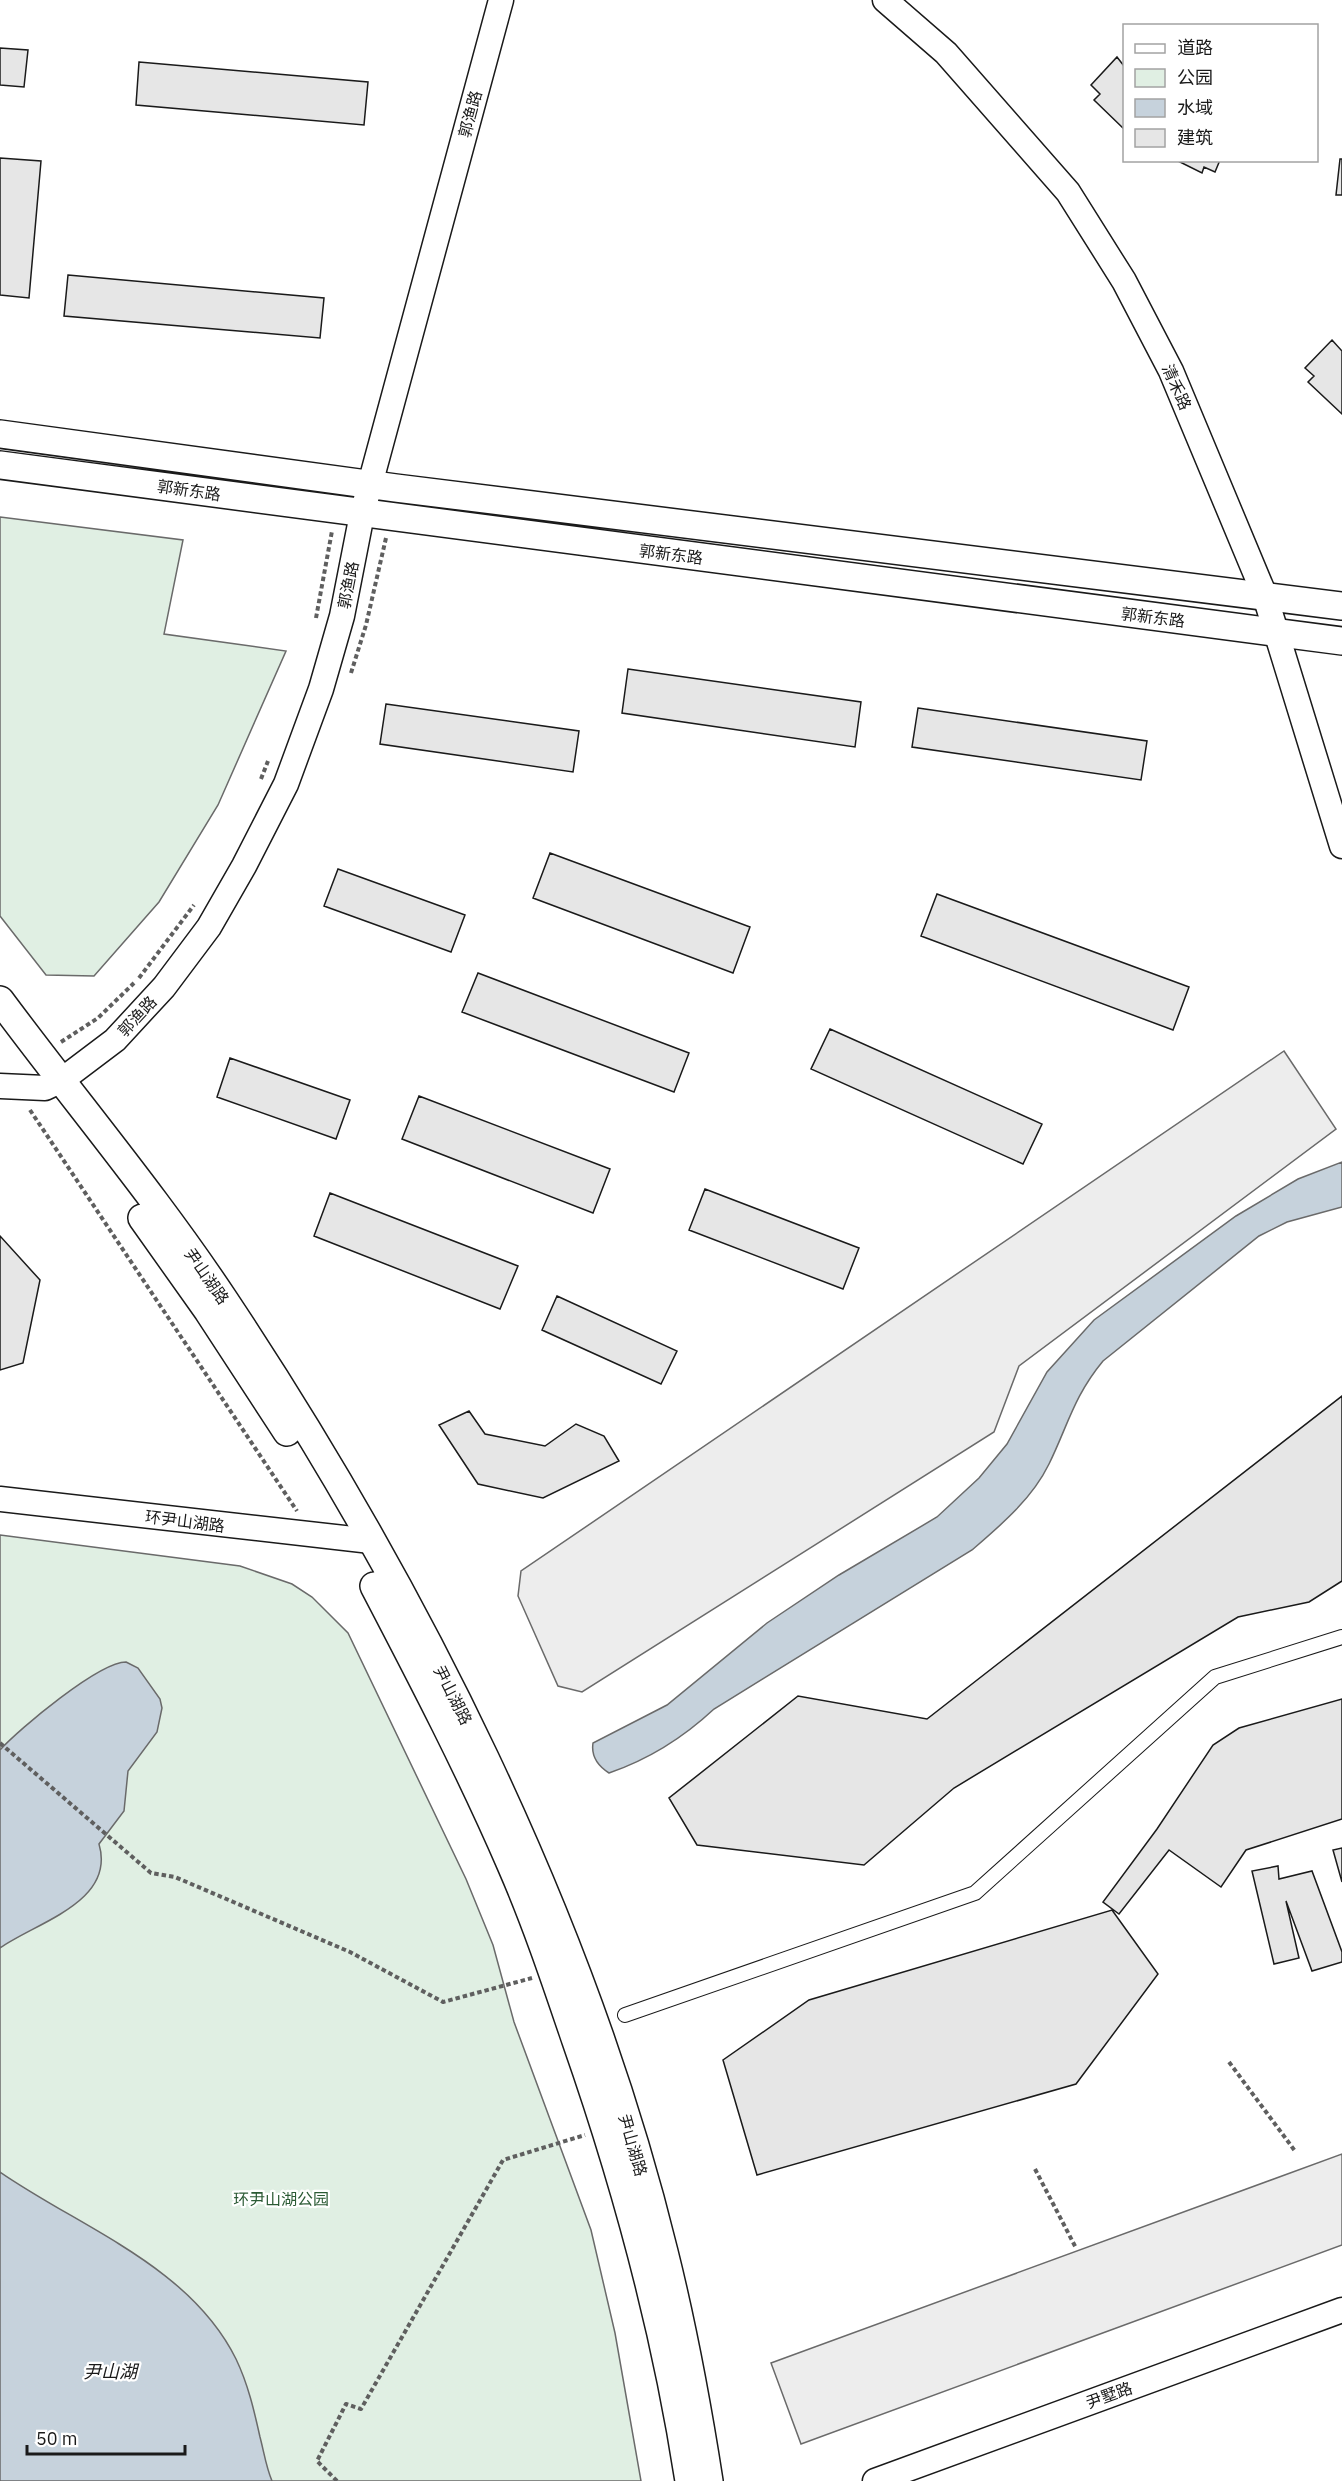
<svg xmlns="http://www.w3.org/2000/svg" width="1342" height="2481" viewBox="0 0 1342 2481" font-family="'IBM Plex Sans','Noto Sans SC',sans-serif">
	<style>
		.green { fill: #e0efe3; stroke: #6a6a6a; stroke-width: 1.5 }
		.parking { fill: #ededed; stroke: #6a6a6a; stroke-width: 1.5 }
		.water { fill: #c6d2dc; stroke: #6a6a6a; stroke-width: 1.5 }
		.building { fill: #e6e6e6; stroke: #1a1a1a; stroke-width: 1.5 }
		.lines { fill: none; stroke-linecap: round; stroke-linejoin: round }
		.pedestrian-casing { stroke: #1a1a1a; stroke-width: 16 }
		.tertiary-casing { stroke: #1a1a1a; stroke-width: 27 }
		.secondary-casing { stroke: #1a1a1a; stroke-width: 30 }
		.path { stroke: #5f5f5f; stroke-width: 4; stroke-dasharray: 4.5 3; stroke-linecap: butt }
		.pedestrian { stroke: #fff; stroke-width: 14 }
		.tertiary { stroke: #fff; stroke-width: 24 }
		.secondary { stroke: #fff; stroke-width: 27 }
		.labels { text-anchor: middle; stroke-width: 4.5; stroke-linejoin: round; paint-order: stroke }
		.street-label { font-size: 16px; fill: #1a1a1a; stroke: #fff }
		.park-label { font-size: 16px; fill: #2b5a34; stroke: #fff }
		.water-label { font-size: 18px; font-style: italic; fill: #1a1a1a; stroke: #fff }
	</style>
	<rect width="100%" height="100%" fill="#fff"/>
	<path class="green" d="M0,517l183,23 -19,94 122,17 -68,154 -59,97 -65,74 -48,-1 -46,-59z
		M0,1535l240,31 52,18 20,13 36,36 118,246 27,66 21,77 77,208 24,103 26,148h-641z"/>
	<path class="parking" d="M1284,1051l52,78 -317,237 -25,66 -412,260 -24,-6 -40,-90 3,-25z
		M1342,2154v91l-541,199 -30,-81z"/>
	<path class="water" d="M1342,1162v45l-55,15 -28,14 -156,125c-29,35 -35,64 -54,103 -17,35 -48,61 -77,86l-258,159c-30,28 -67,51 -105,64 -11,-7 -18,-17 -16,-30l74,-38 100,-82 72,-48 98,-58 42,-39 28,-34 40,-72 47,-52 142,-104 62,-37z
		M126,1662l12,6 22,31 2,9 -5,24 -29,39 -4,40 -25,33c17,58 -62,78 -99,104v-198c19,-21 99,-88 126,-88z
		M0,2172c81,56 190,94 236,187 12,25 18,51 24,78 4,15 6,30 12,44h-272z"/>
	<path class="building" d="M0,48l28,2 -4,37 -24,-2z
		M1117,57l7,9v63l-30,-29 6,-6 -9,-9z
		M139,62l229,20 -4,43 -228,-20z
		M0,158l41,3 -12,137 -29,-3z
		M1340,159h2v36h-6z
		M1176,160h44l-5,12 -11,-5 -2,6z
		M68,275l256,23 -4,40 -256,-22z
		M1332,340l10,11v63l-34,-32 6,-6 -9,-8z
		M628,669l233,33 -6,45 -233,-34z
		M386,704l193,27 -6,41 -193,-28z
		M918,708l229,33 -6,39 -229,-33z
		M550,853l200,74 -17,46 -200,-75z
		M338,869l127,46 -14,37 -127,-46z
		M937,894l252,93 -16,43 -252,-94z
		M478,973l211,80 -15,39 -212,-80z
		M830,1029l212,95 -19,40 -212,-95z
		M230,1058l120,42 -14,39 -119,-42z
		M419,1096l191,73 -17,44 -191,-74z
		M705,1189l154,59 -16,41 -154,-59z
		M330,1193l188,73 -18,43 -186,-73z
		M0,1236l40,44 -17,83 -23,7z
		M557,1296l120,55 -16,33 -119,-54z
		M1342,1396v185l-33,21 -71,15 -284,171 -90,77 -167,-20 -28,-47 129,-102 129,23z
		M469,1411l16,23 60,12 31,-22 28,12 15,25 -76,37 -65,-14 -39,-59z
		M1342,1699v120l-96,31 -25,37 -52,-37 -50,64 -16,-12 54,-73 56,-84 26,-17z
		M1342,1848v34l-9,-32z
		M1278,1866l1,13 33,-8 30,81v10l-30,9 -26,-70 13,57 -25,6 -22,-93z
		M1112,1910l46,64 -82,110 -319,91 -34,-115 86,-60z"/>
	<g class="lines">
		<defs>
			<path id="pedestrian" d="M625,2015l350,-122 240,-216 127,-40"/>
			<path id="tertiary" d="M885,0l61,53 122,139 56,89 47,90 94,225 77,250
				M0,1086l45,2 17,-8 53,-40 49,-53 45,-60 35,-61 42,-82 35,-95 21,-73 20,-102 139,-514
				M0,1499l371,42
				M875,2481l467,-171"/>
			<path id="secondary" d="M0,434l396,54 946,118
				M0,465l1342,176
				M0,1000c75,101 156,197 225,301 190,286 357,616 439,951 19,76 33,152 45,229
				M142,1218l66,93 79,121
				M374,1586c48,92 96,184 137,279 25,57 45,117 65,176 50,143 90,290 113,440"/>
		</defs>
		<use href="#pedestrian" class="pedestrian-casing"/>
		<use href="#tertiary" class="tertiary-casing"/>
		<use href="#secondary" class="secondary-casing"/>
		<path class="path" d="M316,618l16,-87
			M351,673l15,-48 20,-87
			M261,779l7,-18
			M139,978l55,-73
			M61,1042l37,-24 36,-35
			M30,1110l267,401
			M0,1743l151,130 24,4 175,75 93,50 89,-24
			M1229,2062l66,89
			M1035,2169l41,79
			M337,2481l-20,-20 29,-57 15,5 142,-249 82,-25"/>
		<use href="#pedestrian" class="pedestrian"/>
		<use href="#tertiary" class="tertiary"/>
		<use href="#secondary" class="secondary"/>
	</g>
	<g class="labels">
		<g class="street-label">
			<text transform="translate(470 114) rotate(-75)" y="6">郭渔路</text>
			<text transform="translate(1177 387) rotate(66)" y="6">清禾路</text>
			<text transform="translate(189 490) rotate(8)" y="6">郭新东路</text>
			<text transform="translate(671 554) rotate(7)" y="6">郭新东路</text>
			<text transform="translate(348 585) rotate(-79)" y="6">郭渔路</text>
			<text transform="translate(1153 617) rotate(7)" y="6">郭新东路</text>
			<text transform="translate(137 1016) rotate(-47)" y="6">郭渔路</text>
			<text transform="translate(207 1276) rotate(55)" y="6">尹山湖路</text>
			<text transform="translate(185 1521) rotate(7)" y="6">环尹山湖路</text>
			<text transform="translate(453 1695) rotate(63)" y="6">尹山湖路</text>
			<text transform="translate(633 2145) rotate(74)" y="6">尹山湖路</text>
			<text transform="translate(1109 2395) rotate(-20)" y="6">尹墅路</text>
		</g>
		<g class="park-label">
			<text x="281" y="2205">环尹山湖公园</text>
		</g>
		<g class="water-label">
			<text x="110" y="2378">尹山湖</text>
		</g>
	</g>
	<rect x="1123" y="24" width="195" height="138" fill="#ffffff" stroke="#a3a3a3" stroke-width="1.5"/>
	<rect x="1135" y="44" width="30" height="9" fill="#ffffff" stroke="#a3a3a3" stroke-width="1.5"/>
	<text x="1177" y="54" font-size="18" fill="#1a1a1a">道路</text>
	<rect x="1135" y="69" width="30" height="18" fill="#e0efe3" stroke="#a3a3a3" stroke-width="1.5"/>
	<text x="1177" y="84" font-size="18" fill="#1a1a1a">公园</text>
	<rect x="1135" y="99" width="30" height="18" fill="#c6d2dc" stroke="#a3a3a3" stroke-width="1.5"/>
	<text x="1177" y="114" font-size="18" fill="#1a1a1a">水域</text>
	<rect x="1135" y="129" width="30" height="18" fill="#e6e6e6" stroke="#a3a3a3" stroke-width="1.5"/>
	<text x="1177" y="144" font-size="18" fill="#1a1a1a">建筑</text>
	<path d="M27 2445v9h158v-9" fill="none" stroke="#1a1a1a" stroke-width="3"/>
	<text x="36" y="2445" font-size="18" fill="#1a1a1a" stroke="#ffffff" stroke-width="4.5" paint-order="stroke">50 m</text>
</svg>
